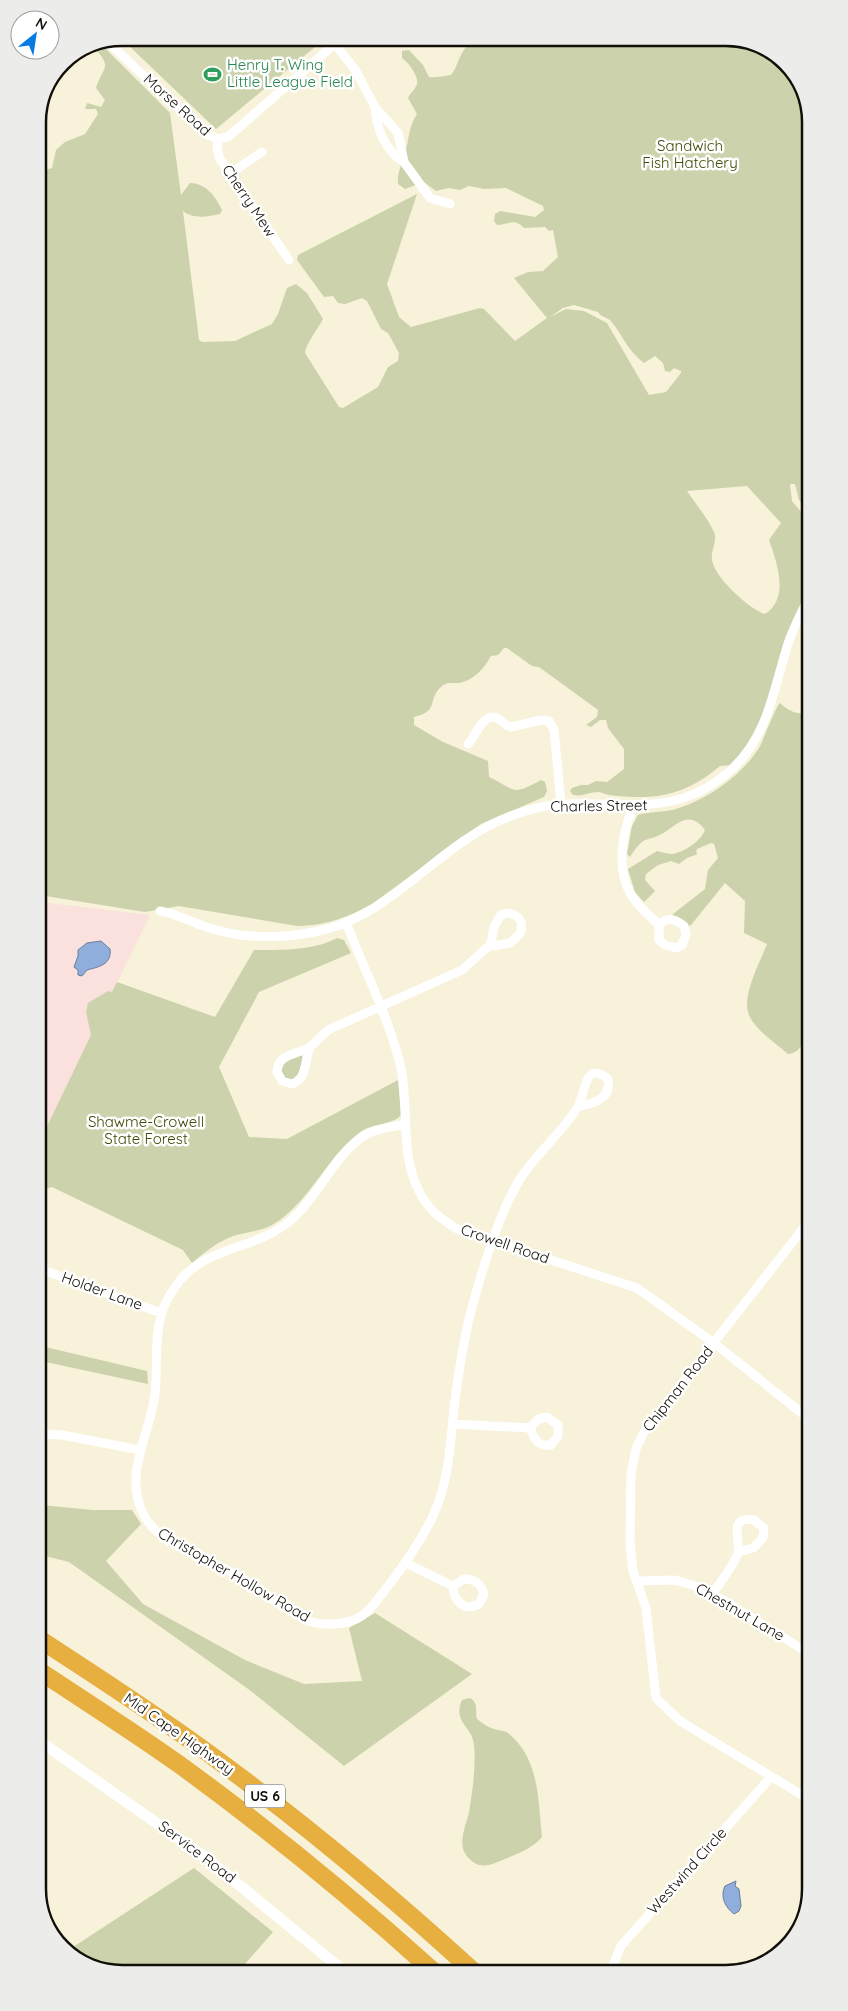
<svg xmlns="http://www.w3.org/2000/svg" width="848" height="2011" viewBox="0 0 848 2011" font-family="Quicksand,sans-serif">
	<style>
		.industrial { fill: #fbe1dd }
		.green { fill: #ccd2ab; fill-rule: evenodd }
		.water { fill: #8faedc; stroke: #697e9c }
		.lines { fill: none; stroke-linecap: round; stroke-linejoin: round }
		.minor { stroke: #fff; stroke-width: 9 }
		.tertiary { stroke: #fff; stroke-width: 11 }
		.motorway { stroke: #e7ae40; stroke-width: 18 }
		.labels { text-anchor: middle; stroke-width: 5; stroke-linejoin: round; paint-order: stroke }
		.shield { fill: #fff; stroke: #585751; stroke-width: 1 }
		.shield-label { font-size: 14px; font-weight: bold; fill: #110f07 }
		.leisure-label { font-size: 15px; fill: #27864d; stroke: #fff; text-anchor: start }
		.street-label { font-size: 15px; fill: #110f07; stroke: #fff }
		.park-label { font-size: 15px; fill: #434905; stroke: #fff }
		.rim { fill: none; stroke: #110f07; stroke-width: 2.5 }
	</style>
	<rect width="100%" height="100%" fill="#f7f2d9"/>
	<path class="industrial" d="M40,902l110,13 -110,226z"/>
	<path class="green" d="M732,38l46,17 28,40 1,416 -8,-11 -4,-16h-5l2,17 15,18v76l-23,47 -20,72 -17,33 -15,18 -12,1c-34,29 -65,35 -111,29 -3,0 -7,-3 -11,-3 -9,0 -15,5 -25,3l-3,-4 2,-3 9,-3h7l8,-4 11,1 17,-13v-20l-16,-21 -2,-8h-6l-9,7 -5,-2 11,-8 1,-7 -59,-43 -7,-1 -25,-18h-3l-6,7 -7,1c-6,11 -15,22 -28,26 -9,3 -15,-2 -22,5 -14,12 -1,24 -27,30v8l29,17 45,19 1,16c29,14 22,19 52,3l4,2 2,9 -3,6 -63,27 -109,80c-24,13 -47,22 -75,22l-118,-20 -34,6 -106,-17 -1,-732 8,7 6,-2 4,-18 9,-8 20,-8 13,-20 -2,-5h-11l2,-6 14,4 4,-7 -9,-12c6,-20 17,-20 0,-38l1,-6h4l69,69 11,82 9,-12c16,0 26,14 32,27l-2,4c-13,3 -27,5 -37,-3l16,129 3,2 33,-1 37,-17 6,-10 9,-26 9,-4 11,9 16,26c-5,10 -17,24 -18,34l34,54 4,1 35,-21 10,-20 10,-6 1,-8 -11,-20 -7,-4 -14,-28 -5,-3 -17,6 -7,-1 -5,-7 -9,1 -27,-37 1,-5 119,-61 -30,90 12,33 12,10 69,-19 4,1 31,32 32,-23 -33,-40 14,-6 15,-1 15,-14 -5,-27 -4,1 -4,-4 -21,1c-10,-11 -16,-3 -27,-3l-3,-4 1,-7 5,-3 35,6 9,-7 -1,-4 -37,-18 -22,1 -15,-3 -9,4 -11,-2 -13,3 -12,-9 -19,7 -7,-5c-1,-11 3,-17 6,-27 5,-15 4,-30 13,-43l-9,-16c2,-5 7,-8 9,-14 2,-8 -9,-22 -15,-26v-7l7,-1 14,15 6,12c5,1 16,-1 22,-2 8,-10 7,-20 17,-30l-1,-5zM574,305l24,7c3,5 8,5 12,8 13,15 16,29 34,43l11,-7 8,7 2,8 5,1 4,-4 7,3v2l-15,19 -17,3 -42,-72 -23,-12 -18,-2 -16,8 13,-9zM747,486l34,37 -12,17c8,23 21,58 -4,74 -15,-4 -51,-37 -53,-54 -2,-10 7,-20 1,-30 -7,-14 -18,-27 -26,-39z
		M321,42l-105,87 -90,-86z
		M780,703c7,7 19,14 28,8v71l-3,7 3,4v237c-4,11 -7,23 -20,24 -12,-11 -33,-24 -39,-39 -8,-18 11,-53 18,-71l-23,-11 1,-32 -20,-18 -34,42 -3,1 -15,-8v-4l32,-25 3,-19 10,-12 -4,-14 -3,-1 -14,6 -1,4 2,1 -11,4 -8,6 -8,-3 -13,4 -12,9 -1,6 10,11 -11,11 -9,-10 -7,-23 29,-18c5,1 11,3 16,3 11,-2 28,-13 32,-24 -15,-19 -25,-8 -40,2 -19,12 -19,0 -35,25l-3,-3 5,-28 6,-11c12,-4 25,-2 38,-6 32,-10 65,-33 83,-61 5,-9 17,-42 21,-45z
		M337,938l7,2 7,13 -92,39 -40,75 30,70 38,2 111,-59 3,35c-10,11 -30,8 -42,18 -32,24 -48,66 -82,89 -13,9 -29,10 -44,14 -16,6 -28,16 -41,27l-9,-13 -131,-63 -12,3v-49l51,-106 -5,-23 2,-9 20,-12 4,1 5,-10 98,35 39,-67c26,0 59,1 83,-12z
		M301,1054l2,4 -5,18 -7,5 -10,-6 2,-13z
		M41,1346l106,25 1,13 -107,-23z
		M41,1505l52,5h39l9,14 -35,37 37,43 102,56 59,24 58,-3 -13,-53 26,-15 97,61 -128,92 -93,-75 -182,-129 -28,-7z
		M470,1698c9,5 5,13 7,21 5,4 10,8 17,10 5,2 10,1 14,4 32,26 30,68 34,104 -12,14 -31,19 -47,26 -6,3 -16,4 -22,-1 -21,-15 -5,-37 -3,-56 3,-19 6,-42 4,-61 -1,-18 -22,-23 -12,-45z
		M194,1868l79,64 -36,41h-121l-46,-17 -3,-5z"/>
	<path class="water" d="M101,941l9,8c2,16 -12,18 -23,21l-5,6 -4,-1v-5l-4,-3 4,-11v-6l9,-7z
		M736,1881l-1,5 4,3 2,17 -2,5 -5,3c-9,-7 -14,-17 -9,-28z"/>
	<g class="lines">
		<path class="minor" d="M110,44l96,90 12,5 10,-2 110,-96
			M335,44l21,27 19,36 23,26 6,29 26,36 20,6
			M375,107c1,21 11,45 29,55
			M218,139l-1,10 3,10 69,101
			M231,173l31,-21
			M468,744c8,-8 15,-32 29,-26 6,3 8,8 14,9l30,-7 8,1 5,9 7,74
			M634,806c-12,25 -18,62 -4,87 7,13 19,22 29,32 8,-9 16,-6 25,1l2,8 -4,11 -6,3 -11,-3 -6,-5v-15
			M160,911c15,2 31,11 46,16 36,12 71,12 108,5 79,-14 124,-90 197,-116 16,-6 34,-11 51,-12 66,-3 115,15 170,-35 38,-35 42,-85 58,-131 5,-13 11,-25 17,-37
			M507,913c13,2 17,9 13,21l-10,9 -17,3 -2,-2 3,-17 7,-12z
			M346,922c18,48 42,93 54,142 10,41 -1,89 19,127 8,18 24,30 40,39l178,58 77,55 95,76
			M310,1047l18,-17 134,-60 29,-26
			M310,1047c-6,14 -2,31 -18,37l-10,-3 -5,-9c1,-19 20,-17 33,-25z
			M406,1124c-13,3 -29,4 -41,11 -32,20 -48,66 -79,89 -33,25 -77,23 -105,55 -8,10 -17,24 -20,37 -7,25 -3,51 -6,77 -4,39 -30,77 -14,116 13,34 55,44 84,60 28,14 51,35 77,49 16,9 46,8 61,-3 8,-5 13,-14 19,-21 19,-24 36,-48 50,-76 17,-35 18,-72 22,-110 4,-32 9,-65 17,-97 10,-37 29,-100 49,-132 16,-25 41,-45 57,-71 9,-13 6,-49 31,-29 4,19 -13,24 -28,27
			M809,1221l-165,211 -8,17 -5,24 -1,70 3,28 13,37 10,90 24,23 130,79
			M40,1258l3,7 -2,9
			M43,1270l118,43
			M453,1424l77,4 8,-9 9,-2 11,8v11l-7,9c-13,2 -17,-6 -21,-17
			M41,1434l21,1 78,15
			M406,1563l47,23
			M464,1579c11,0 17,5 20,15l-5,10c-14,8 -26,-3 -26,-18z
			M637,1581l38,-1 30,9 105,65
			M713,1593c8,-12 20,-26 25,-40 3,-11 -11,-38 16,-33l10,8 -1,10 -10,10 -15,4
			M611,1970l10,-24 150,-169"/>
		<path class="tertiary" d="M41,1742l164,115 140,115"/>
		<path class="motorway" d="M41,1640c59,39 119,77 175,119 90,66 175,137 257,212
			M41,1672c47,31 94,61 139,93 88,64 172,133 253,206"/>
	</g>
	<defs>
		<symbol id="stadium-bare" viewBox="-9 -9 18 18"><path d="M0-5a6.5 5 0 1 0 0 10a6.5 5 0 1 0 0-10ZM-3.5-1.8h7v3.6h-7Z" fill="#2e9e5b" stroke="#fff" stroke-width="2.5" paint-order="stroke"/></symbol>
	</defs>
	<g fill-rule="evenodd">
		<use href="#stadium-bare" x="200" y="62" width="25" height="25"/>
	</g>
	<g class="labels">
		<rect class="shield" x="245" y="1784.5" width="40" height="23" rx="4"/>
		<g class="shield-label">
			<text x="265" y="1801">US 6</text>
		</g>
		<g class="leisure-label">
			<text x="227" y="70">Henry T. Wing<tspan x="227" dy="17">Little League Field</tspan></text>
		</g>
		<g class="street-label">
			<text transform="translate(177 105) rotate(42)" y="5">Morse Road</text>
			<text transform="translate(249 201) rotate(56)" y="5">Cherry Mew</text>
			<text transform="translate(599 806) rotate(-1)" y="5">Charles Street</text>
			<text transform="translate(505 1244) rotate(19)" y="5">Crowell Road</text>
			<text transform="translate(102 1291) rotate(20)" y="5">Holder Lane</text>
			<text transform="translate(678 1389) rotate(-52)" y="5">Chipman Road</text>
			<text transform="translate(234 1575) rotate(30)" y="5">Christopher Hollow Road</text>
			<text transform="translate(740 1612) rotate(30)" y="5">Chestnut Lane</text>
			<text transform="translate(179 1734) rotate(35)" y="5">Mid Cape Highway</text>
			<text transform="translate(197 1852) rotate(37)" y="5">Service Road</text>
			<text transform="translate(687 1871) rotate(-48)" y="5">Westwind Circle</text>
		</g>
		<g class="park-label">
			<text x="690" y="151">Sandwich<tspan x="690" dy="17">Fish Hatchery</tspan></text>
			<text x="146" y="1127">Shawme-Crowell<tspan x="146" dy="17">State Forest</tspan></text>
		</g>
	</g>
	<path d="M0 0H848V2011H0ZM122 46H726A76 76 0 0 1 802 122V1889A76 76 0 0 1 726 1965H122A76 76 0 0 1 46 1889V122A76 76 0 0 1 122 46Z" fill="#ececeb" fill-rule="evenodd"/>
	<path class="rim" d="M122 46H726A76 76 0 0 1 802 122V1889A76 76 0 0 1 726 1965H122A76 76 0 0 1 46 1889V122A76 76 0 0 1 122 46Z"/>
	<g transform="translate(35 35) rotate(30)"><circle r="24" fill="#ffffff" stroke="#a09f9c"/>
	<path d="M0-4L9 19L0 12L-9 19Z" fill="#047be2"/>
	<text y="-8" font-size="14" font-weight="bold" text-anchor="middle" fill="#110f07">N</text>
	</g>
</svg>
